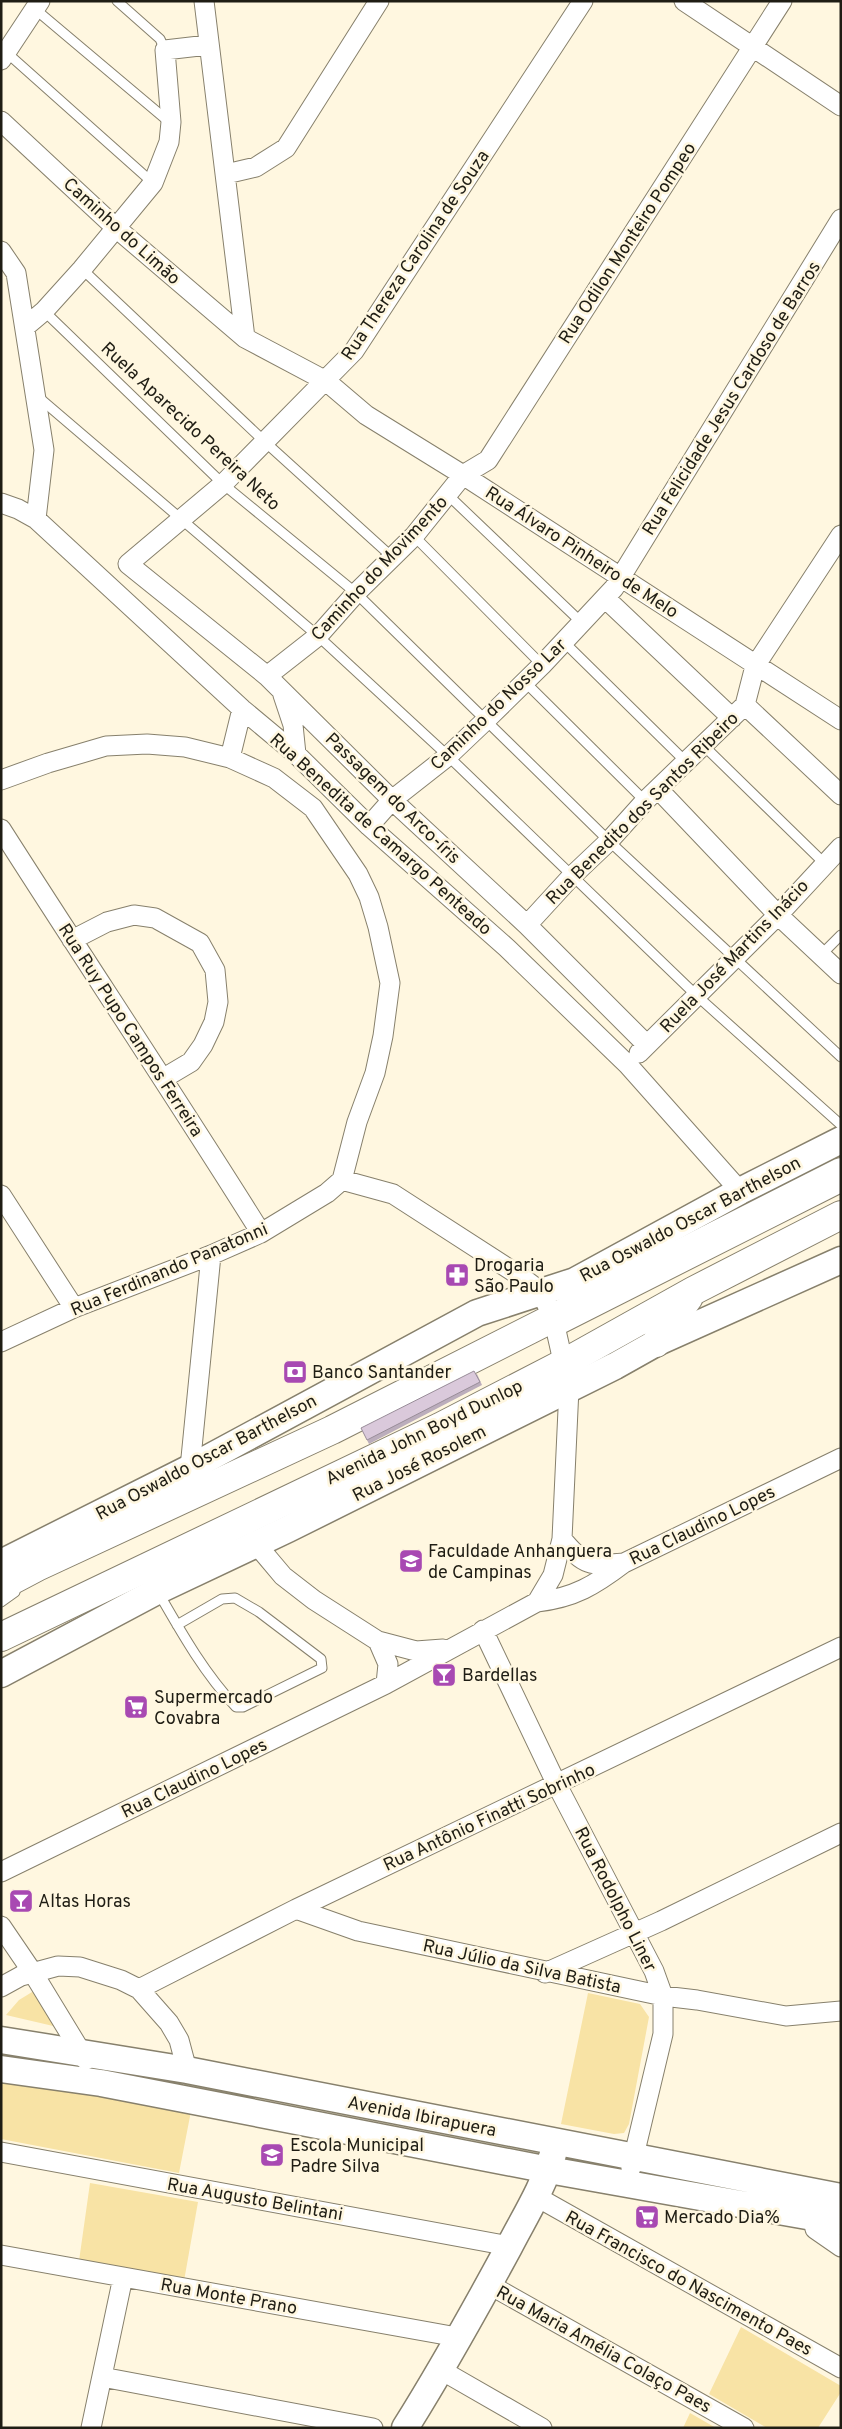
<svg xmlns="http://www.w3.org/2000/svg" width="842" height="2429" viewBox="0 0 842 2429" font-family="Overpass,sans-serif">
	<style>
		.green { fill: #f8e3a5 }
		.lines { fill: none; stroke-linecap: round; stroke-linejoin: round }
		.lane-casing { stroke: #87806c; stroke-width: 11 }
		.street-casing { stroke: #87806c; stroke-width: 21 }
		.secondary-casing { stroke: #87806c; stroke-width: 29 }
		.primary-casing { stroke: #87806c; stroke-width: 30 }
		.lane { stroke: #fff; stroke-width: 9 }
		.street { stroke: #fff; stroke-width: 19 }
		.secondary { stroke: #fff; stroke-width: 26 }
		.primary { stroke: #fff; stroke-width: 28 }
		.wall { fill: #bbadbc }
		.building { fill: #dac9db; stroke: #998d99 }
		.labels { text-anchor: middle; stroke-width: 5; stroke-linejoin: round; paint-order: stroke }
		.street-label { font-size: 18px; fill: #1f1d14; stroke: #fff7e0 }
		.poi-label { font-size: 18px; fill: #1f1d14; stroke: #fff7e0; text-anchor: start }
	</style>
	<rect width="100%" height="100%" fill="#fff7e0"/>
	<path class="green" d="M37,1989l29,40 -60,-14 13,-15z
		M588,1993l52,11 9,13 -20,107 -5,9 -10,1 -53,-10z
		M1,2074l191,32 -13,67 -178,-34z
		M90,2183l108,19 -14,79 -105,-20z
		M741,2327l100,59v6l-23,36h-51l-58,-34z
		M690,2413l26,15h-33z"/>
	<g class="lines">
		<defs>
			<path id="lane" d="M117,1l43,38 5,11
				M35,9l133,112
				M6,52l147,131
				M82,269l182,172 128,116
				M44,311l179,173 133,109 253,248 232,216
				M37,396l281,240 130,120 248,239 145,130
				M448,495l134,128
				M414,536l128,129
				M564,642l121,119
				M525,682l120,119
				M703,745l121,118
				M820,956l21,-21
				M556,1332l285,-144
				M158,1592c23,40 46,81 78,115h7l79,-39 -1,-9 -62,-47 -24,-14 -13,1 -45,26
				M1,1602l14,-10"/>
			<path id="street" d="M204,1l41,337
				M583,1l-229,350 -131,133 -95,80 139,112 125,124 135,125 120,120
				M684,1l157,105
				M1,60l39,-59
				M1,121l114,106 130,111 81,43 40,34 97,60 378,245
				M226,174l30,-7 30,-19 93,-147
				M1,251l15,22 28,177 -8,69
				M25,327l19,-16 38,-42 71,-86 16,-41 2,-20 -6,-72 43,-5
				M1,503l17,6 18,10 206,190 54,45 73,72 138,122 121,117 112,126
				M605,598l127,120
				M267,676l51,-40 38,-43 58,-57 49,-61 25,-15 294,-459
				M283,695l10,30 3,29
				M745,705l96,90
				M230,758l12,-49
				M1,780l47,-17 58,-17 41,-2 38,3 45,11 44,20 39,30 45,66 11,23 9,30 12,56 -7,53 -8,37 -18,49 -15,58 -15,13 -66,40 -50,22 -137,53 -73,34
				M658,789l120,126 63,59
				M369,826l23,-26 56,-44 39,-37 55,-54 72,-77 227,-369
				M1,829c86,135 175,268 260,404
				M527,925l44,-48 38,-36 36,-40 100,-96 10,-39 86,-131
				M72,940l35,-18 27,-7 21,3 45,25 15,27 3,32 -4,20 -11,23 -12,17 -27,16
				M639,1053l139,-138 63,-68
				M342,1180l51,14 127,82 20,15 13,26 16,71 -7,151 -9,36 -16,27
				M1,1195l73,113
				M190,1468l21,-213
				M562,1539c22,27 28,27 62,24
				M256,1544l27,32 31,24 64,41 38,10 27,-2
				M483,1630l74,155 97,186 9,25v38l-32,134
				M378,1641l10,23 -2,20
				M1,1872l385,-188 151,-82c37,-4 58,-17 87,-39l217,-105
				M296,1909l62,22 305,65 34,4 89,16 55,-5
				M1,1926l32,47 53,87
				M545,1973l116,-52 180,-88
				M1,1987l20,-11 37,-10 22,1 41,13 18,9 30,34 10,17 8,30
				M139,1989l157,-80 545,-262
				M1,2152l508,94
				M537,2197l304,171
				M820,2210l-7,6 2,13 26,18
				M1,2255l456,82
				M490,2285l254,143
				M441,2370l101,58
				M102,2377l271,51
				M91,2428l32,-151"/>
			<path id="secondary" d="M1,1563l189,-95 287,-155 98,-32 165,-90 101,-51
				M1,1674l156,-83 131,-62 327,-163 41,-23 185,-83
				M1,2040l186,30 654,127
				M1,2069l100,14 448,87 292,52
				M405,2428c37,-59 71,-120 104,-181 16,-31 34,-59 44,-93"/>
			<path id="primary" d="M656,1343l33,-46
				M1,1586l36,-19 295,-137 509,-258
				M1,1637l439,-210 124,-64 129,-72 148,-76"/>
		</defs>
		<use href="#lane" class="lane-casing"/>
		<use href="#street" class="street-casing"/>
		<use href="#secondary" class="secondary-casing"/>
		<use href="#primary" class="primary-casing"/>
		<use href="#lane" class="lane"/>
		<use href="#street" class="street"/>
		<use href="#secondary" class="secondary"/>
		<use href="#primary" class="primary"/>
	</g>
	<path class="wall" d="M477,1374l5,11 -113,59 -2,-4z"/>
	<path class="building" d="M474,1371l6,11 -113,58 -6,-12z"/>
	<defs>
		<symbol id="pharmacy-square" viewBox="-11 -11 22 22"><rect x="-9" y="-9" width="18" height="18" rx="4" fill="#a849b2" stroke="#fff7e0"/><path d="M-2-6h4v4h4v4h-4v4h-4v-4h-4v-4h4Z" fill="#fff"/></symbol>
		<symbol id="bank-square" viewBox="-11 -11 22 22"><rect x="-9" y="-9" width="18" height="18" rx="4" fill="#a849b2" stroke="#fff7e0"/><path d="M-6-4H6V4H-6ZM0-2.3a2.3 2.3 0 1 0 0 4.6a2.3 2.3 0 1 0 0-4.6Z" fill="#fff"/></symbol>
		<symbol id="university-square" viewBox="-11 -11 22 22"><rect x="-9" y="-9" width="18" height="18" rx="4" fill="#a849b2" stroke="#fff7e0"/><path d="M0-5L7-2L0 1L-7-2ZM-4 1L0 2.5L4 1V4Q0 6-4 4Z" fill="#fff"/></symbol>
		<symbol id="bar-square" viewBox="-11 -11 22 22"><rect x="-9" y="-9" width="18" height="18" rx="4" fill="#a849b2" stroke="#fff7e0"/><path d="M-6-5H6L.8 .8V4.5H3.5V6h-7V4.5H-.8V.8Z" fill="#fff"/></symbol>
		<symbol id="supermarket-square" viewBox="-11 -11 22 22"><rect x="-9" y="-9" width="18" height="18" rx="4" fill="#a849b2" stroke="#fff7e0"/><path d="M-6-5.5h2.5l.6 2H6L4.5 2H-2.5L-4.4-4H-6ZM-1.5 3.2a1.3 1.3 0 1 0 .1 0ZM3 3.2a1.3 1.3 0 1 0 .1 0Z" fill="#fff"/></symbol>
		<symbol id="school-square" viewBox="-11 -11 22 22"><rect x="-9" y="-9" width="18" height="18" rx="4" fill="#a849b2" stroke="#fff7e0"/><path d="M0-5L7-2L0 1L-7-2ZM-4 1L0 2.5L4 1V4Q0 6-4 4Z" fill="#fff"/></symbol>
	</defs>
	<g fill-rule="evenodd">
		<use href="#pharmacy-square" x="443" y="1261" width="28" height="28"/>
		<use href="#bank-square" x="281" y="1358" width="28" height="28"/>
		<use href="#university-square" x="397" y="1547" width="28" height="28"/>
		<use href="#bar-square" x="430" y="1661" width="28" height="28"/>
		<use href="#supermarket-square" x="122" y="1693" width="28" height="28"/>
		<use href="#bar-square" x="7" y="1887" width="28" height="28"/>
		<use href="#school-square" x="258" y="2141" width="28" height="28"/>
		<use href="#supermarket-square" x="633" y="2203" width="28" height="28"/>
	</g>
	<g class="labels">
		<g class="street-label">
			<text transform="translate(122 231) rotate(42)" y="6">Caminho do Limão</text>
			<text transform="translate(627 243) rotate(-57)" y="6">Rua Odilon Monteiro Pompeo</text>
			<text transform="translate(415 255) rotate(-56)" y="6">Rua Thereza Carolina de Souza</text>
			<text transform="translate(731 398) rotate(-58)" y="6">Rua Felicidade Jesus Cardoso de Barros</text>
			<text transform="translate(191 426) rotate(43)" y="6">Ruela Aparecido Pereira Neto</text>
			<text transform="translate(582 552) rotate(33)" y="6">Rua Álvaro Pinheiro de Melo</text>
			<text transform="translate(379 568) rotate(-47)" y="6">Caminho do Movimento</text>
			<text transform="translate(498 704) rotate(-44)" y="6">Caminho do Nosso Lar</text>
			<text transform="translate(393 798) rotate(44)" y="6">Passagem do Arco-íris</text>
			<text transform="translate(642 808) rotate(-45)" y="6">Rua Benedito dos Santos Ribeiro</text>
			<text transform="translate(381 834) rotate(42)" y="6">Rua Benedita de Camargo Penteado</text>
			<text transform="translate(734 956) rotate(-46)" y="6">Ruela José Martins Inácio</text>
			<text transform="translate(131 1030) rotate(57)" y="6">Rua Ruy Pupo Campos Ferreira</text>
			<text transform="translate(690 1219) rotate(-28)" y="6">Rua Oswaldo Oscar Barthelson</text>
			<text transform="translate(169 1269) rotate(-23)" y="6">Rua Ferdinando Panatonni</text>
			<text transform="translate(424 1432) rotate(-26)" y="6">Avenida John Boyd Dunlop</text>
			<text transform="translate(206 1457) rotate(-28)" y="6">Rua Oswaldo Oscar Barthelson</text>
			<text transform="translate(419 1463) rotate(-27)" y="6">Rua José Rosolem</text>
			<text transform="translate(702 1525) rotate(-26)" y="6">Rua Claudino Lopes</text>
			<text transform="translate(194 1778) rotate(-26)" y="6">Rua Claudino Lopes</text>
			<text transform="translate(489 1817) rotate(-25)" y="6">Rua Antônio Finatti Sobrinho</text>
			<text transform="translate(616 1899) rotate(63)" y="6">Rua Rodolpho Liner</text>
			<text transform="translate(522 1966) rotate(12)" y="6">Rua Júlio da Silva Batista</text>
			<text transform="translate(422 2116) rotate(11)" y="6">Avenida Ibirapuera</text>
			<text transform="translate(255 2199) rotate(10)" y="6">Rua Augusto Belintani</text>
			<text transform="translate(689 2283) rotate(29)" y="6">Rua Francisco do Nascimento Paes</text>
			<text transform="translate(229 2296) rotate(10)" y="6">Rua Monte Prano</text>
			<text transform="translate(604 2349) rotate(29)" y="6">Rua Maria Amélia Colaço Paes</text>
		</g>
		<g class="poi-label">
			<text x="474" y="1271">Drogaria<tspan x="474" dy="21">São Paulo</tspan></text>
			<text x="312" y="1378">Banco Santander</text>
			<text x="428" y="1557">Faculdade Anhanguera<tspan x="428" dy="21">de Campinas</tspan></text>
			<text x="462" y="1681">Bardellas</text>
			<text x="154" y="1703">Supermercado<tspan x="154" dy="21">Covabra</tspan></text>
			<text x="38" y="1907">Altas Horas</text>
			<text x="290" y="2151">Escola Municipal<tspan x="290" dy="21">Padre Silva</tspan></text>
			<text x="664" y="2223">Mercado Dia%</text>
		</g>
	</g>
	<rect width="842" height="2429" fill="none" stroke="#1f1d14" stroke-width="5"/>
</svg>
